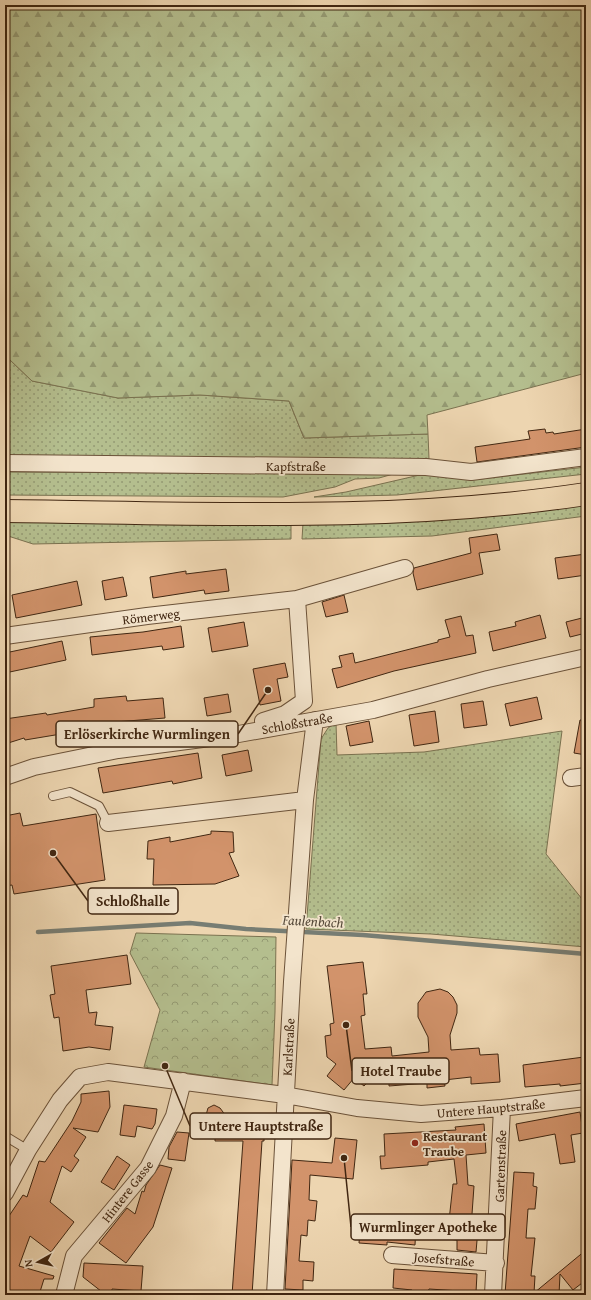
<svg xmlns="http://www.w3.org/2000/svg" width="591" height="1300" viewBox="0 0 591 1300" font-family="'Gentium Book Plus',serif">
	<style>
		.grass { fill: url(#grass-dots); stroke: #7a7250 }
		.forest { fill: url(#forest-firs); stroke: #7a7250 }
		.park { fill: url(#park-crowns); stroke: #7a7250 }
		.lines { fill: none; stroke-linecap: round; stroke-linejoin: round }
		.stream { stroke: #777d73; stroke-width: 4.5 }
		.building { fill: #d2936b; stroke: #402611 }
		.lane-casing { stroke: #6b5239; stroke-width: 10 }
		.street-casing { stroke: #6b5239; stroke-width: 18 }
		.primary-casing { stroke: #402611; stroke-width: 24 }
		.lane { stroke: #f3e4cc; stroke-width: 8 }
		.street { stroke: #f3e4cc; stroke-width: 16 }
		.primary { stroke: #edd5b0; stroke-width: 22 }
		.poi-dot { fill: #8f2418; stroke: #f3e4cc; stroke-width: 1.5 }
		.labels { text-anchor: middle; stroke-width: 3.5; stroke-linejoin: round; paint-order: stroke }
		.street-label { font-size: 13px; fill: #402611; stroke: #f3e4cc }
		.poi-label { font-size: 13px; font-weight: bold; fill: #402611; stroke: #f3e4cc; text-anchor: start }
		.water-label { font-size: 14px; font-style: italic; fill: #574a3a; stroke: #f3e4cc }
		.leader { fill: none; stroke: #402611; stroke-width: 1.5 }
		.callout-dot { fill: #402611; stroke: #f3e4cc; stroke-width: 1.5 }
		.callout { fill: #f3e4cc; stroke: #402611; stroke-width: 1.5 }
		.callout-label { font-size: 14px; text-anchor: middle; font-weight: bold; fill: #402611 }
	</style>
	<defs>
		<pattern id="grass-dots" width="8" height="8" patternUnits="userSpaceOnUse"><rect width="8" height="8" fill="#b4be8e"/><path d="M2 2h.1M6 6h.1" fill="none" stroke="#949a73" stroke-width="1.8" stroke-linecap="round"/></pattern>
		<pattern id="forest-firs" width="22" height="20" patternUnits="userSpaceOnUse"><rect width="22" height="20" fill="#b4be8e"/><path d="M5 1l3.5 6h-7zM16 11l3.5 6h-7z" fill="#949a73"/></pattern>
		<pattern id="park-crowns" width="20" height="18" patternUnits="userSpaceOnUse"><rect width="20" height="18" fill="#b4be8e"/><path d="M2 6a3 3 0 1 1 6 0M12 15a3 3 0 1 1 6 0" fill="none" stroke="#949a73"/></pattern>
	</defs>
	<rect width="100%" height="100%" fill="#edd5b0"/>
	<filter id="stains"><feTurbulence type="fractalNoise" baseFrequency=".005" numOctaves="4"/><feColorMatrix values="0 0 0 0 .2 0 0 0 0 .09 0 0 0 0 .02 0 0 0 .5 -.17"/></filter>
	<radialGradient id="worn" r=".72"><stop offset=".6" stop-color="#630" stop-opacity="0"/><stop offset="1" stop-color="#630" stop-opacity=".3"/></radialGradient>
	<path class="grass" d="M5,358l4,1 23,22 86,17 82,-3 89,6 15,37 124,-4 1,25 -424,-2z
		M586,467v7l-189,21 -83,2 32,-5 78,-18 57,5z
		M5,472l347,2 45,-1 -18,5 -24,1 -20,8 -52,10 -278,-2z
		M586,499v17l-154,20 -130,3 1,-16z
		M5,521l286,3v15l-258,5 -28,-9z
		M336,723l1,32 87,-3 138,-21 -16,123 40,50v43l-155,-13 -125,-5 15,-190 7,-11z"/>
	<path class="forest" d="M5,5h581v368l-159,42 1,19 -124,4 -15,-37 -89,-6 -82,3 -86,-17 -23,-22 -4,-1z"/>
	<path class="park" d="M136,933l140,4 -1,75 -3,73 -128,-18 16,-57 -30,-57z"/>
	<g class="lines">
		<path class="stream" d="M38,932l152,-9 56,6 117,6 223,19"/>
	</g>
	<path class="building" d="M545,429l1,4 7,-1 1,2 32,-5v18l-109,15 -2,-15 55,-8 -2,-8z
		M497,534l3,16 -21,3 4,21 -66,16 -4,-17 1,-5 57,-15 -2,-15z
		M586,554v21l-28,4 -3,-21z
		M226,569l3,22 -24,3 -1,-4 -51,8 -3,-21 36,-6v3z
		M123,577l4,19 -22,4 -3,-19z
		M77,581l5,24 -66,13 -4,-23z
		M344,595l4,17 -22,5 -4,-15z
		M540,615l6,23 -53,13 -4,-19 27,-6 -1,-4z
		M461,616l5,20 7,-1 3,18 -82,18 -57,17 -5,-19 10,-2 -3,-11 14,-3 2,10 83,-21v-2l12,-3 -5,-17z
		M586,617v16l-16,4 -4,-15z
		M244,622l4,24 -36,6 -4,-24z
		M181,626l3,21 -21,3 -1,-4 -70,9 -2,-18 53,-5z
		M62,641l4,19 -61,13v-20z
		M285,663l3,14 -11,2 4,22 -21,4 -7,-36z
		M228,694l3,18 -24,4 -3,-18z
		M126,696l1,5 36,-3 2,20 -87,7 1,6 -54,9 -1,-2 -19,6v-25l41,-6 1,2 47,-8v-8z
		M537,697l5,22 -32,7 -5,-22z
		M483,701l4,24 -23,3 -3,-24z
		M435,711l4,31 -25,4 -5,-31z
		M580,720h6v35l-12,-2z
		M369,721l4,21 -23,4 -4,-20z
		M248,750l4,21 -26,5 -4,-21z
		M198,753l4,25 -29,6 -1,-3 -69,12 -5,-25z
		M20,813l3,13 73,-12 9,66 -91,14 -2,-9 -7,1v-70z
		M211,831l22,1 1,20 -5,1 10,23 -24,8 -62,1 1,-26h-7l1,-18 22,-4v5l41,-8z
		M127,955l4,29 -45,6 3,23 8,-1 -2,13 18,2 -3,23 -21,-3 -26,4 -4,-34 -5,1 -4,-23 5,-1 -4,-28z
		M363,962l4,32h-4l2,21 -4,1 4,33 26,-2 1,9 37,-4 -1,-15 -10,-20v-14l8,-11 14,-3 8,3 5,5 4,8v8l-7,22 1,15 28,-2 1,7 18,-1 2,28 -29,2v-7l-27,3 1,6 -18,2v-5l-38,3v-6l-21,2 -4,4 -10,-8 -10,12 -17,-14 9,-12 -9,-7 -2,-21 6,-1 -1,-11 4,-1 -7,-57z
		M584,1057l2,26 -26,3v-2l-35,3 -2,-22z
		M109,1091l1,16 -12,25 -25,-4 13,9 -12,19 5,4 -8,12 -9,-6 -12,36 24,20 -23,30 -21,-16 -11,30 35,10 -1,3h-9l-5,16h-34v-73l18,-27 4,2 12,-36 6,1 27,-41 9,-19v-8z
		M124,1105l33,4 -2,15 -3,5 -15,-3 -2,11 -15,-2z
		M214,1105l6,3 6,8h38v25h-2l-10,154h-20l11,-154h-28v-18l-6,-2 -3,-6 2,-7z
		M580,1112l3,21 -12,2 4,27 -15,2 -5,-30 -36,7 -3,-17z
		M484,1124l2,29 -20,2 2,30 6,1 -3,42 7,1 -2,23 -19,-2v-10l-10,-1 6,-55h4l-3,-25 -26,3v3l-47,4 -1,-13h5l-1,-22 72,-4 -1,-3z
		M177,1132l12,1 -4,28 -17,-2 1,-12z
		M335,1138l22,2 -4,39 -43,-4 -1,25 8,1 -2,20 -7,-1 -1,16 -6,-1 -2,26 15,1 -1,19 -10,-1v10l-18,-1 7,-129 40,3z
		M117,1156l13,9 -16,25 -13,-8z
		M160,1165l12,3 -19,59 -27,36 -27,-20 28,-35 8,6 7,-23 2,1 2,-7z
		M514,1172l20,1 -1,13 4,1 -2,22h-7l-2,29h9l-4,38h4l-1,17 52,-43v30l-13,10 -13,-16 -1,21 -54,-1z
		M361,1216l27,1v6l28,2 -1,20 -28,-3v3l-28,-2z
		M84,1263l59,3 -2,25 -29,-2v6h-6l-23,-18z
		M394,1269l83,5 -1,18 -47,-3 -1,3 -3,-1 -1,4h-13l1,-5 -19,-2z"/>
	<g class="lines">
		<defs>
			<path id="lane" d="M53,796l17,-4 29,14 9,17
				M5,1136l23,14"/>
			<path id="street" d="M5,463l421,4 45,5 115,-15
				M5,636l142,-20 150,-17 108,-31
				M263,721l22,-7 19,-13 -7,-102
				M5,777l29,-10 84,-17 115,-15 140,-25 115,-31 98,-22
				M571,778l15,-2
				M108,823l197,-23
				M5,1193l23,-43 32,-50 20,-23 28,-5 177,23 72,13 64,6 81,-6 84,-10
				M392,1255l104,8
				M64,1295l10,-39 74,-88 26,-52 9,-35
				M275,1295l17,-313 13,-182 10,-80
				M493,1295l9,-187"/>
			<path id="primary" d="M5,511c193,2 389,12 581,-17"/>
		</defs>
		<use href="#lane" class="lane-casing"/>
		<use href="#street" class="street-casing"/>
		<use href="#primary" class="primary-casing"/>
		<use href="#lane" class="lane"/>
		<use href="#street" class="street"/>
		<use href="#primary" class="primary"/>
	</g>
	<circle class="poi-dot" cx="415" cy="1143" r="4"/>
	<g class="labels">
		<g class="street-label">
			<text x="296" y="471">Kapfstraße</text>
			<text transform="translate(151 616) rotate(-7)" y="5">Römerweg</text>
			<text transform="translate(297 723) rotate(-10)" y="5">Schloßstraße</text>
			<text transform="translate(288 1047) rotate(-87)" y="5">Karlstraße</text>
			<text transform="translate(491 1108) rotate(-5)" y="5">Untere Hauptstraße</text>
			<text transform="translate(500 1166) rotate(-88)" y="5">Gartenstraße</text>
			<text transform="translate(127 1191) rotate(-52)" y="5">Hintere Gasse</text>
			<text transform="translate(444 1259) rotate(5)" y="5">Josefstraße</text>
		</g>
		<g class="poi-label">
			<text x="423" y="1141">Restaurant<tspan x="423" dy="15">Traube</tspan></text>
		</g>
		<g class="water-label">
			<text transform="translate(313 921) rotate(3)" y="5">Faulenbach</text>
		</g>
	</g>
	<path class="leader" d="M268 690L238 734M53 853L88 901M346 1025L352 1071M165 1066L190 1126M344 1158L351 1227"/>
	<g class="callout-dot">
		<circle cx="268" cy="690" r="4"/>
		<circle cx="53" cy="853" r="4"/>
		<circle cx="346" cy="1025" r="4"/>
		<circle cx="165" cy="1066" r="4"/>
		<circle cx="344" cy="1158" r="4"/>
	</g>
	<g class="callout">
		<rect x="56" y="721" width="182" height="26" rx="4"/>
		<rect x="88" y="888" width="90" height="26" rx="4"/>
		<rect x="352" y="1058" width="97" height="26" rx="4"/>
		<rect x="190" y="1113" width="141" height="26" rx="4"/>
		<rect x="351" y="1214" width="154" height="26" rx="4"/>
	</g>
	<g class="callout-label">
		<text x="147" y="739">Erlöserkirche Wurmlingen</text>
		<text x="133" y="906">Schloßhalle</text>
		<text x="401" y="1076">Hotel Traube</text>
		<text x="261" y="1131">Untere Hauptstraße</text>
		<text x="428" y="1232">Wurmlinger Apotheke</text>
	</g>
	<rect width="591" height="1300" fill="none" stroke="#edd5b0" stroke-width="20"/>
	<rect x="6" y="6" width="579" height="1288" fill="none" stroke="#402611" stroke-width="2"/>
	<rect x="10" y="10" width="571" height="1280" fill="none" stroke="#402611"/>
	<g transform="translate(38 1262) rotate(262)" stroke="#f3e4cc" stroke-width="3" paint-order="stroke">
	<path d="M0-3L7 15L0 10L-7 15Z" fill="#402611"/>
	<text y="-6" font-size="11" font-weight="bold" text-anchor="middle" fill="#402611">N</text>
	</g>
	<rect width="100%" height="100%" filter="url(#stains)"/>
	<rect width="100%" height="100%" fill="url(#worn)"/>
</svg>
